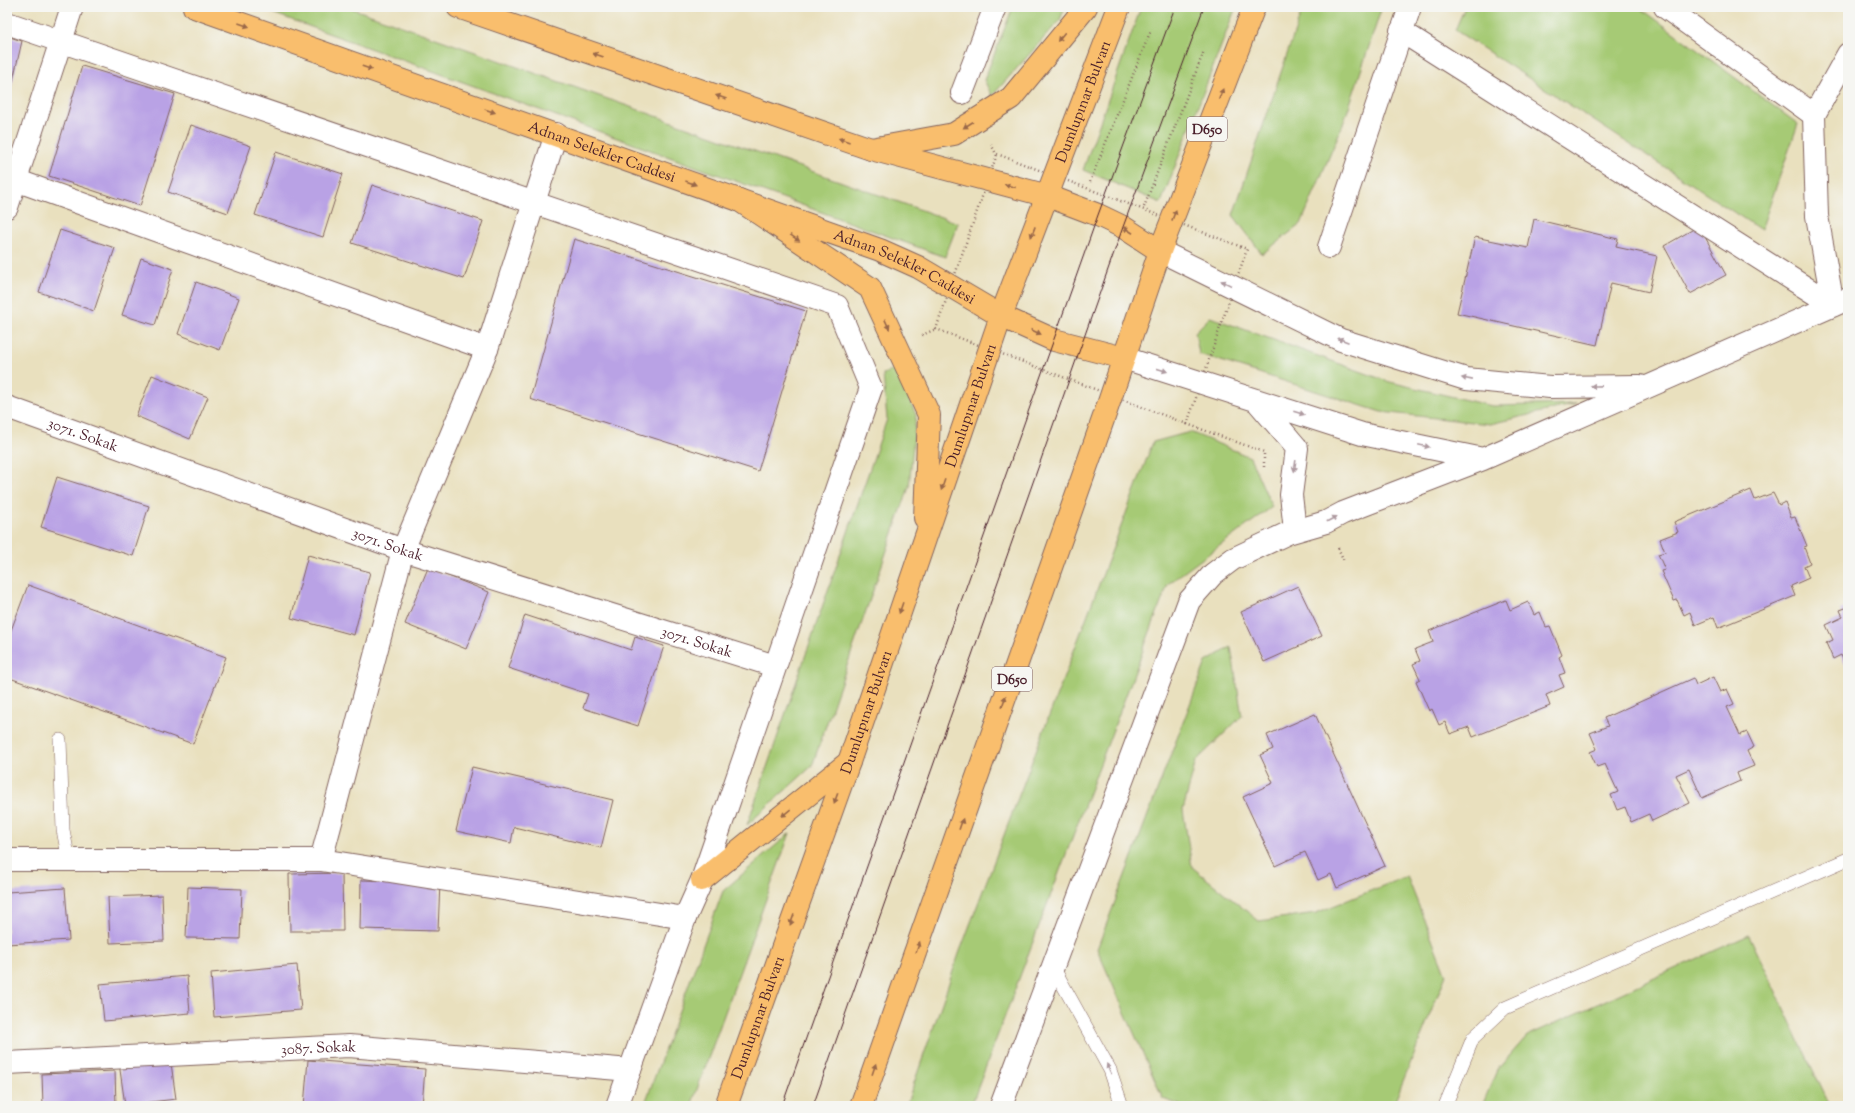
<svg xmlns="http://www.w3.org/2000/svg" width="1855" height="1113" viewBox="0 0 1855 1113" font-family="'Sorts Mill Goudy',serif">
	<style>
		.green { fill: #a6ca74; stroke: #787450 }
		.building { fill: #b9a2e5 }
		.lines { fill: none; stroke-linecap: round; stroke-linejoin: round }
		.service-casing { stroke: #82635e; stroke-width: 14 }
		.minor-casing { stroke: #82635e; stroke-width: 24 }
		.tertiary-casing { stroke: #82635e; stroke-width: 24 }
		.primary-casing { stroke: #82635e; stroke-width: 24 }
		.trunk-casing { stroke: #82635e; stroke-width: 24 }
		.path { stroke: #82635e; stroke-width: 2.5; stroke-dasharray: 1 3; stroke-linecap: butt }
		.service { stroke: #fff; stroke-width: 13 }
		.minor { stroke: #fff; stroke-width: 22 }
		.tertiary { stroke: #fff; stroke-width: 22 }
		.primary { stroke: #f9be6d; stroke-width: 22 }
		.trunk { stroke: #f9be6d; stroke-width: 22 }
		.tram { stroke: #4a1f2b; stroke-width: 1 }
		.oneway { fill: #996749 }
		.oneway2 { fill: #ae9aa0 }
		.labels { text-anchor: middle; stroke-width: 4; stroke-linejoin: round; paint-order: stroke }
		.shield { fill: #f6f6f2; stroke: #7e6067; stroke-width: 1 }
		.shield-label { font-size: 14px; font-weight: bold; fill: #4a1f2b }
		.street-label { font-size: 15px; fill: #4a1f2b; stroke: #f6f6f2 }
	</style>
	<rect width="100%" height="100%" fill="#f6f6f2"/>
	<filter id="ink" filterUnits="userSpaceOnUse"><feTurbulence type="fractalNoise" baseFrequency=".025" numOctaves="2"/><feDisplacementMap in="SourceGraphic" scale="8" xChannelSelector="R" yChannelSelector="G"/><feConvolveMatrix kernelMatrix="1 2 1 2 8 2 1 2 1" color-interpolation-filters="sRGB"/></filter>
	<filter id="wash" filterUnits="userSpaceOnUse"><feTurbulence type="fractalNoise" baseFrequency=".012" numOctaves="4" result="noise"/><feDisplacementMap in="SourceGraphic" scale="16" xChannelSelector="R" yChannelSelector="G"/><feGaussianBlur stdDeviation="0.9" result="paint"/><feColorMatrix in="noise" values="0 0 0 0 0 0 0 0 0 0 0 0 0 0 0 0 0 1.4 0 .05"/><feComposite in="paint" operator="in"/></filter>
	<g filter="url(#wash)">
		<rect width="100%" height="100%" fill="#e9e0be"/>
		<path class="green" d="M256,7h92l610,216 -13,34z
			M1013,7h52l-5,13 -68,76 -8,-16z
			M1141,7h95l-75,196 -78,-33z
			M1303,7h79l-37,112 -44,105 -39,30 -29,-39z
			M1465,7h174l159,117 -37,106 -306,-200z
			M1210,317l180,65 102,24 84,-2 -86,20 -109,-12 -182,-58 -4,-22z
			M896,369l20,46 -7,72 -97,279 -65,59 140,-406 -4,-45z
			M1190,432l60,25 22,50 -104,77 -197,522h-65l54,-155 193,-509z
			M1231,647l11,69 -46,45 -13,49 9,57 67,54 57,-8 91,-37 39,99 -53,131h-210l-20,-7 -66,-150 109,-287z
			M790,833l-99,273h-47l79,-215z
			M1749,935l81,171h-348l15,-36 30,-34z"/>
		<g id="blocks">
			<path class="building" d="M7,36l15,5 -14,61h-1z
				M82,66l93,28 -35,112 -91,-30z
				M191,125l60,21 -23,67 -60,-21z
				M276,152l67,22 -20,63 -68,-22z
				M372,185l111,36 -19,58 -112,-36z
				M1534,219l84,20 -2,8 41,9 -8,36 -38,-9 -14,62 -140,-32 18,-76 53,11z
				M1699,226l27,49 -36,19 -26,-48z
				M60,230l55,18 -21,63 -55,-19z
				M574,239l232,72 -48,160 -228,-72z
				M141,258l32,11 -18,56 -33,-10z
				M196,282l43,16 -19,52 -42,-16z
				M152,375l56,22 -18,42 -54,-23z
				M57,477l92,29 -16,50 -92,-29z
				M1751,490l4,10 18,-7 6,12 6,-3 6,16 4,-1 12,29 -3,1 6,16 -6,3 5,12 -18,8 4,10 -77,32 -4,-11 -19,8 -5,-13 -6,3 -7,-15 -3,1 -13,-30 4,-1 -7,-16 7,-2 -5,-13 18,-7 -4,-10z
				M308,555l62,17 -16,63 -63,-17z
				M428,568l61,24 -23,57 -61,-25z
				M28,585l198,72 -33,87 -186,-67v-36z
				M1298,586l24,50 -58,26 -23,-50z
				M1506,600l4,10 18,-8 6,13 6,-3 6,15 4,-1 12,29 -3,2 6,16 -6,2 5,12 -18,8 4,11 -77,31 -4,-10 -19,7 -5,-12 -6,3 -7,-16 -3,2 -13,-30 4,-2 -7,-15 7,-3 -5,-12 18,-7 -4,-11z
				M1848,607v64l-7,-16 -8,4 -7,-16 7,-3 -7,-15 17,-8 -3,-7z
				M525,615l106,35 4,-13 29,9 -26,80 -55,-18 5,-14 -80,-26z
				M1713,677l7,15 7,-3 7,15 -7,3 13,28 7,-3 7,15 -7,4 7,15 -17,7 3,8 -38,17 -13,-29 -13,6 14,28 -38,18 -3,-7 -18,8 -6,-15 -8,3 -6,-15 7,-3 -13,-28 -8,3 -7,-15 7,-3 -7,-16 18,-7 -4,-8 89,-40 3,7z
				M1315,714l70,152 -48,22 -6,-14 -13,6 -13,-28 -30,14 -32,-69 30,-14 -13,-28 13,-6 -6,-14z
				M472,767l141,33 -12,48 -87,-21 -3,16 -55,-12z
				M342,873l1,58h-53l-1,-57z
				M361,880l79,2 -2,49 -78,-2z
				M188,887l54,2 -2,50 -54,-1z
				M65,888l4,52 -62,4v-52z
				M162,895l2,46 -54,2 -2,-46z
				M297,965l4,45 -87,7 -3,-44z
				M187,976l3,37 -86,8 -4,-37z
				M170,1056l6,43 -51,6 -6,-42z
				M308,1060l117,9 -3,37h-118z
				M115,1071l1,35h-73l-1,-32z"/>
		</g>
	</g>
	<g filter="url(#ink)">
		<use href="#blocks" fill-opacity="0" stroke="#82635e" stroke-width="1"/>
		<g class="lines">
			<defs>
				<path id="service" d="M60,740l3,90 6,30
					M1053,967l57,103 12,36
					M1445,1106l28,-68 32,-30 343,-149"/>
				<g id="minor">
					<path d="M1665,7l149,108"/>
					<path d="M7,23l830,283 34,82"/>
					<path d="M1401,31l432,274"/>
					<path d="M7,177l480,172"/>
					<path d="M7,207l65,-200"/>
					<path d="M1329,247l81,-240"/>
					<path d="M1833,305l-16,-89 -3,-101 34,-61"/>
					<path id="s1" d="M7,407l396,143 372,116"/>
					<path d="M7,860h314l364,58"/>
					<path d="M321,860l82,-310 84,-201 69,-215"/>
					<path id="s2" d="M7,1063l342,-17 281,24"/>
				</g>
				<path id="tertiary" d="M962,93l33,-86
					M1160,251l181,89 125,39 84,8 90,-1
					M1124,358l238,76 121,25
					M1256,400l41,48 -6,47 4,35
					M617,1106l68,-188 17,-38 169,-492
					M1001,1106l188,-505 24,-27 20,-15 55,-26 38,-11 17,-9 140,-54 365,-160"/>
				<g id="primary">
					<path id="s3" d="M194,7l686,243 38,17 83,49"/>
					<path d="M458,7l413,142 177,47"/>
				</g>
				<g id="trunk">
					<path d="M871,149l83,-15 57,-36 75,-91"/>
					<path d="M1048,196l50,19 25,12 37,24"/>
					<path d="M739,200l131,88 59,127 -4,103"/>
					<path d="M1001,316l53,24 70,18"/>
					<path d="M702,880l147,-118"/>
					<path id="s4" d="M726,1106l123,-344 152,-446 118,-309"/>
					<path d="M861,1106l244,-692 55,-163 94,-244"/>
				</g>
			</defs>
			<use href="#service" class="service-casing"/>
			<use href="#minor" class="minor-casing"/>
			<use href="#tertiary" class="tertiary-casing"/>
			<use href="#primary" class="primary-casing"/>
			<use href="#trunk" class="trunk-casing"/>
			<path class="path" d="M991,144l5,10
				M997,154l250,95 -60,175 -251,-95z
				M1090,182l61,-152
				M1144,207l60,-156
				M922,335l14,-6
				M1187,424l77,28v18
				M1338,548l6,13"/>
			<use href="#service" class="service"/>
			<use href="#minor" class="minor"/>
			<use href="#tertiary" class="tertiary"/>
			<use href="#primary" class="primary"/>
			<use href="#trunk" class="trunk"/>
			<path class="tram" d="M782,1106l316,-891 77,-208
				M813,1106l310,-879 81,-220"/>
		</g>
		<defs><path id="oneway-solid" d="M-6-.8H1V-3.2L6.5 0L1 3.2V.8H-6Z"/></defs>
		<g class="oneway">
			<use href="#oneway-solid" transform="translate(244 25) rotate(19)"/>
			<use href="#oneway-solid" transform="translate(1061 37) rotate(129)"/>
			<use href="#oneway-solid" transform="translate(598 55) rotate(-161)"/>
			<use href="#oneway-solid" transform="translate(367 68) rotate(19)"/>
			<use href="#oneway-solid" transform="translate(1221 94) rotate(-69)"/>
			<use href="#oneway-solid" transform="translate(721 97) rotate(-161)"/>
			<use href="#oneway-solid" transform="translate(490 111) rotate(19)"/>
			<use href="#oneway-solid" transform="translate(968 125) rotate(147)"/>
			<use href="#oneway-solid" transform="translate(844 140) rotate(-161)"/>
			<use href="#oneway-solid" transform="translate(691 183) rotate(20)"/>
			<use href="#oneway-solid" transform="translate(1010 186) rotate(-165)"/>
			<use href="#oneway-solid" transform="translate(1174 215) rotate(-69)"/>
			<use href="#oneway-solid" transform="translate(1128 230) rotate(-147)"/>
			<use href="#oneway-solid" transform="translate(1033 232) rotate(111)"/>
			<use href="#oneway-solid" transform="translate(795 238) rotate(34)"/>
			<use href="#oneway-solid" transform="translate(887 324) rotate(65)"/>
			<use href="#oneway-solid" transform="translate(1036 332) rotate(25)"/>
			<use href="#oneway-solid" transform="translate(943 485) rotate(109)"/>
			<use href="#oneway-solid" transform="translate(901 608) rotate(109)"/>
			<use href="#oneway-solid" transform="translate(1004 701) rotate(-71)"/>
			<use href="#oneway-solid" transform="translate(836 798) rotate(110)"/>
			<use href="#oneway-solid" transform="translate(786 813) rotate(141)"/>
			<use href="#oneway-solid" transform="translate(961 824) rotate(-71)"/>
			<use href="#oneway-solid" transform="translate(792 920) rotate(110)"/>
			<use href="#oneway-solid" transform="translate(918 947) rotate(-71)"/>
			<use href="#oneway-solid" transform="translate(874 1069) rotate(-71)"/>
		</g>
		<g class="oneway2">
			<use href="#oneway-solid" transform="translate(1226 283) rotate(-154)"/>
			<use href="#oneway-solid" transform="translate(1343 340) rotate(-159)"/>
			<use href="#oneway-solid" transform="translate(1162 370) rotate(18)"/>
			<use href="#oneway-solid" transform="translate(1467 379) rotate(-169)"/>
			<use href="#oneway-solid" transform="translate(1596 386) rotate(179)"/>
			<use href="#oneway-solid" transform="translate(1299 413) rotate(18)"/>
			<use href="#oneway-solid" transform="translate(1424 446) rotate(12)"/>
			<use href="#oneway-solid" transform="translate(1295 466) rotate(98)"/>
			<use href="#oneway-solid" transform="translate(1332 519) rotate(-28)"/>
			<use href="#oneway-solid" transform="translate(1109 1069) rotate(-115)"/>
		</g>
	</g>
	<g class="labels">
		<g class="shield">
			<rect x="1187" y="117" width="40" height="24" rx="3"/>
			<rect x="992" y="667" width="40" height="24" rx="3"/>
		</g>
		<g class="shield-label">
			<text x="1207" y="134">D650</text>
			<text x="1012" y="684">D650</text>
		</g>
		<g class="street-label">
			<text dy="5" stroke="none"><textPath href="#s4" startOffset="1066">Dumlupınar Bulvarı</textPath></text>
			<text dy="5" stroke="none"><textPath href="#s3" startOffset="433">Adnan Selekler Caddesi</textPath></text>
			<text dy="5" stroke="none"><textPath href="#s3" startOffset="757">Adnan Selekler Caddesi</textPath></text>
			<text dy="5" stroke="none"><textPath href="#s4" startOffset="742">Dumlupınar Bulvarı</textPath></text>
			<text dy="5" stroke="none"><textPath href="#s1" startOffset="81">3071. Sokak</textPath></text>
			<text dy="5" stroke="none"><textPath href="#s1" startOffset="405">3071. Sokak</textPath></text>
			<text dy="5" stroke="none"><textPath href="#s1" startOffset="729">3071. Sokak</textPath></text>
			<text dy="5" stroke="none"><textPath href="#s4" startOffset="418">Dumlupınar Bulvarı</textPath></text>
			<text dy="5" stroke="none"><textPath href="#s4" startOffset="94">Dumlupınar Bulvarı</textPath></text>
			<text dy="5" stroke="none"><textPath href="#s2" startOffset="312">3087. Sokak</textPath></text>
		</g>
	</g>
	<rect width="1855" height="1113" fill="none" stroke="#f6f6f2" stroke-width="24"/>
</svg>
